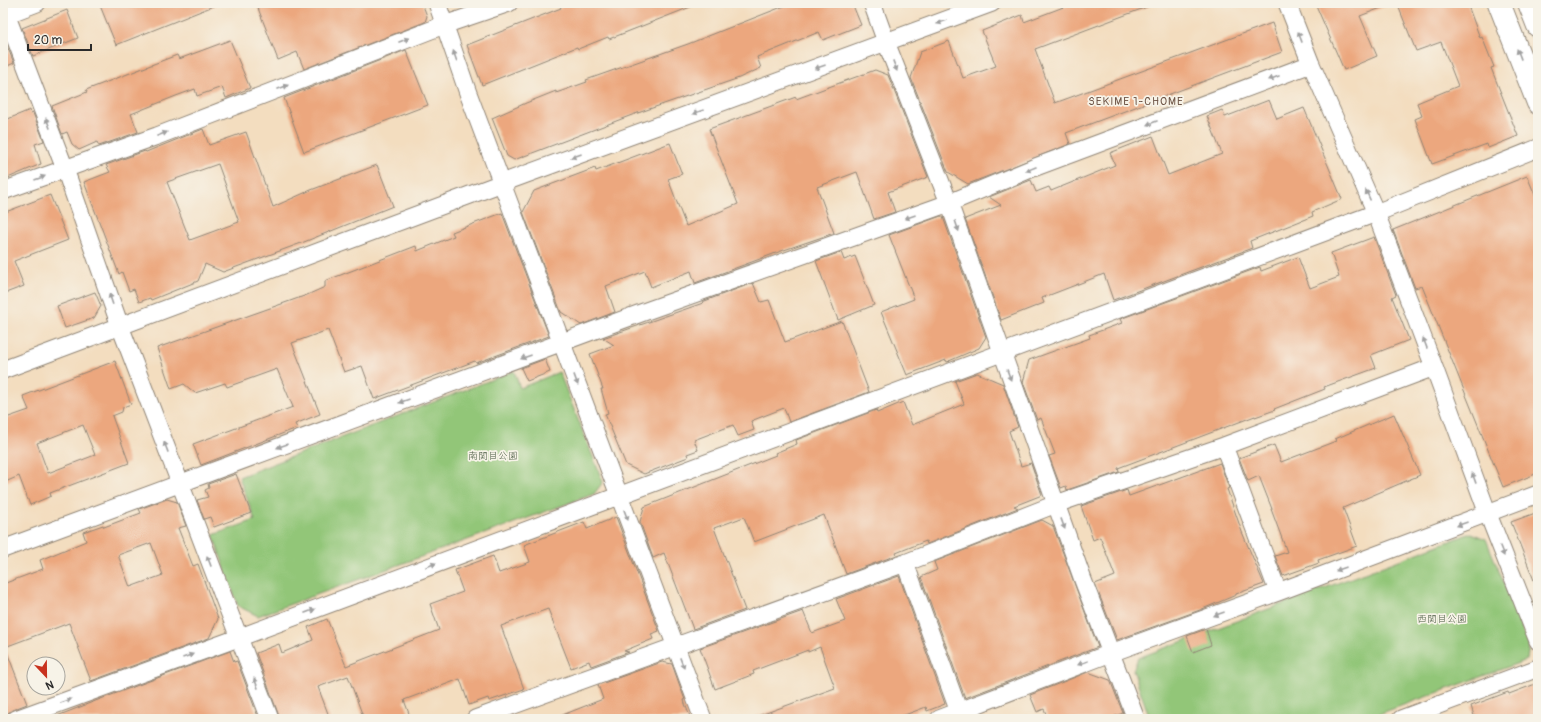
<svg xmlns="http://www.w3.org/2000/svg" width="1541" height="722" viewBox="0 0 1541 722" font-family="Pangolin,'Klee One',sans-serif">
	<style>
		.green { fill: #92c678; stroke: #5e7852 }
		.building { fill: #eca77e; fill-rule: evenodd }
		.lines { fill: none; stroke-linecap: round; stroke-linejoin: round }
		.minor-casing { stroke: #8f8475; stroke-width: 19 }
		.trunk-casing { stroke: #8f8475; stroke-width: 24 }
		.minor { stroke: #fff; stroke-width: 17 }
		.trunk { stroke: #fff; stroke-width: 22 }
		.oneway { fill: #a0a0a0 }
		.labels { text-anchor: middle; stroke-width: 3.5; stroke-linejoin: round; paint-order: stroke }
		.park-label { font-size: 10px; fill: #4a5a42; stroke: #f7f3e8 }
		.neighbourhood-label { font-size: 11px; letter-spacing: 1px; fill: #6f5648; stroke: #f7f3e8 }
	</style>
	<rect width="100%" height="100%" fill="#f7f3e8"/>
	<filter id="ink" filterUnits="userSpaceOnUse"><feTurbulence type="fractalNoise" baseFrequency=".025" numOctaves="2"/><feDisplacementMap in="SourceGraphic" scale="8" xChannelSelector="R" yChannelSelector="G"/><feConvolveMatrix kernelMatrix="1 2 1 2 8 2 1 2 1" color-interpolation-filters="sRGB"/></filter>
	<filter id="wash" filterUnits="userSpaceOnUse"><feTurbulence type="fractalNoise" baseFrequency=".012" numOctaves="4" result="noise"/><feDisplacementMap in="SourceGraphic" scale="16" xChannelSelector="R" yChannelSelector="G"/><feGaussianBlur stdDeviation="0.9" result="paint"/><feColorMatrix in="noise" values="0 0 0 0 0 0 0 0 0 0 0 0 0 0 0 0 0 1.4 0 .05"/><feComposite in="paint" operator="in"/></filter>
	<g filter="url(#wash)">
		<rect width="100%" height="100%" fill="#f3ddbf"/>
		<path class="green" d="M514,371l6,17 39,-16 44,110 -9,12 -336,122 -20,-10 -25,-71 42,-15 -16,-43z
			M1471,533l15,6 43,106 -2,15 -162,59h-215l-17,-49 5,-12z"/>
		<g id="blocks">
			<path class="building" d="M99,3h122l-105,42z
				M256,3h166l5,13 -2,6 -121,47 -7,-17 -19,8z
				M559,3h139v1l-89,35 -1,-2 -30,12 -1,-2 -95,38 -15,-40 94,-37z
				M792,3h60l9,22 -38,15 -4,-8 -62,25 4,11 -22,10 -107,37 -118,45 -7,-4 -15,-38 34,-15 30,-12v2l31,-11 -1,-2 102,-36z
				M1074,3h78v2l-117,44 20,54 217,-80 10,29 -216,81 4,11 -102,40 -20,-12 -37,-94 9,-26 29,-11 14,37 33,-12 -14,-35 40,-16 2,7z
				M1315,3h74v2l-29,11 17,40 -33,14z
				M1397,3h70l13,35 2,-1 12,30 -3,1 27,68 -30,12 -1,-4 -55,20 -17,-45 7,-3 -5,-13 41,-17 -17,-44 -25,9z
				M67,10l11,28 -45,18 -11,-28z
				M3,36l11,27 -11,5z
				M230,40l20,48 -24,10 -4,-11 -25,9 -2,-7 -19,7 -45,18 7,18 -39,14 -2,-4 -18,8 -7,-6 -5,-12 -5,2 -10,-28 35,-14 -1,-2 91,-35 2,4z
				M406,50l22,55 -124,47 -20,-54z
				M875,70l13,5 40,102 -40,15 7,20 -21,7 -17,-47 -40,15 17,46 -50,17 -89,33 -4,-12 -40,16 -6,-16 -39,15 9,26 -34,13 -20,-13 -38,-100 11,-21 61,-23 1,3 74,-28 12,31 -14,5 18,47 52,-22 -29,-75 87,-32v2z
				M1269,100l8,19 27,-11 38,91 -30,13 1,4 -63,25 2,7 -139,52 -9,-26 -62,24 2,5 -43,17 -36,-101 36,-14 -12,-8 42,-17 5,12 13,-5 2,4 64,-26 -5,-12 43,-17 15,39 54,-21 -15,-38 15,-6 3,7z
				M30,110l1,4 2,-1 11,28 -9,3 6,20 -38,16v-59z
				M203,129l6,16 37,-13 27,75 38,-17 66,-25 16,41 -89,36 -81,30 -18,-8 -7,17 -47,19 -1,-2 -11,4 -5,-13 -5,2 -7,-19 -3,2 -35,-92 26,-10 -4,-7 39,-14 1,1zM218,164l21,58 -49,18 -23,-58z
				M1527,176l11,26v271l-35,14 -81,-201 -7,2 -22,-58z
				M50,195l18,45 -54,21 10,25 -21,8v-81z
				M502,213l47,123 -73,27 -1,-2 -101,38 -12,-33 -18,6 -16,-42 -36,13 28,71 -25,10 2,4 -96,37 -8,-21 100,-37 -16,-38 -50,18 -2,-4 -30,10 -11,-9 -13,5 -14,-41 150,-53 18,-8v-6l91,-35 1,5 37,-15 -2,-4z
				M941,216l2,1 43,120 -7,11 -30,13h1l-3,1 -1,-2 -39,15 -26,-63 33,-13 -25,-64z
				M1374,237l22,58 -4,2 17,43 -38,15 5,13 -52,19 1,2 -51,20 1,1 -20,7v-1l-137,52 1,4 -52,18 -1,-4 -5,2 -12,-32 6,-2 -14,-36 -4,2 -14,-38 6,-22 61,-22 -1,-3 33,-12 -2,-4 140,-52 1,4 37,-14 12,31 29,-11 -8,-24z
				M841,252l3,8 11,-4 19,49 -36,15 -22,-59z
				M753,283l8,19 8,-2 16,42 57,-21 27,71 -80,30 -5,-14 -33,13 3,9 -16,6 -5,-11 -39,15 4,10 -11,4 1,3 -44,17 -18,-9 -21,-51 3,-1 -7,-24h2l-13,-35 24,-9 -11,-7 100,-35 -1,-1z
				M95,292l6,14 -7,12 -29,10 -8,-22z
				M545,359l5,13 -23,9 -6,-13z
				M115,361l16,43 -8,3 -1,5 -10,4 17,47 -79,30 1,3 -21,9 -11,-29 -16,7v-64l26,-9 -6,-14zM83,425l12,30 -47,18 -11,-30z
				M977,373l26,11 15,43 -9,4 12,35 10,-3 11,32 -28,11 4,2 -91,36 -1,-3 -30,12 1,2 -51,19 -22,-59 -70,27 -10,-25 -30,11 31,82 -52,19 -29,-76 -11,5 -13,-36 4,-15 132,-52 -1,-2 22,-9 -1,-4 80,-30 1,3 26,-11 9,23 52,-21 -9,-23z
				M1394,414l26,61 -77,33 14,38 -39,14 1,3 -36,13 -8,-20 12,-4 -16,-43h1l-13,-33 -11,5 -9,-23 35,-13 7,17 55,-21 -1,-2z
				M1220,463l9,25 -2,1 15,43 22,52 -28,10v1l-36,15 -83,30 -22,-56 20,-8 -15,-39 -7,3 -12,-34 46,-16 2,6z
				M236,474l15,39 -37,14 -4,-10 -6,2 -7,-19 11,-3 -3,-7 4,-2 -1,-4z
				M167,499l10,3 9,24 -8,2 15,38 5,-2 20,55 -9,19 -118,43 -22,-58 -64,24 22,57 -15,6 -4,3 -2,6h-3v-135l40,-15 -3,-9 46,-19 -3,-9 20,-7 1,2 37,-14 -2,-4zM151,543l12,32 -33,12 -12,-32z
				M1538,512v76h-1l-26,-66z
				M616,517l43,114 -8,3 2,5 -29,12 5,1 -38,14 -2,-5 -18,7 -23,-59 -47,17 23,63 -35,12 -1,-3 -19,7 -9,-26 -56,21 7,19h-47l-16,-43 -30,11 12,32h-50l-24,-66 23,-9 3,9 31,-13 -5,-13 19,-8 19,47 93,-36 -9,-26 33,-12 -8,-22 38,-14 6,17 31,-11 -6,-17 60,-23 3,7z
				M1042,520l11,6 45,121 -133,51 -44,-121 16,-7 -3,-8z
				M899,576l46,128 -18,7 -1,-4 -32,12h-138l-1,-2 80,-29 -15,-41 -12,5v-2l-55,21 1,3 -39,15 -15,-41 103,-37 9,22 33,-12 -9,-22z
				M1206,629l5,16 -18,7 -6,-16z
				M230,651l4,11 3,-1 22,58h-207v-1l46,-18z
				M662,662l10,2 13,36h-1l1,4 6,15h-136v-1l48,-19 -5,-14z
				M1088,672l22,8 13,33 -15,6h-60l-4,-10 -7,3 -7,-17z
				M1538,683v36h-63l-4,-13 37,-14 1,2z"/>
		</g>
	</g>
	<g filter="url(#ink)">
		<use href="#blocks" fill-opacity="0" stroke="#8f8475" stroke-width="1"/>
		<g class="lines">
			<defs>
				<path id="minor" d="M437,3l31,90 235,626
					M872,3l14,39 63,161 134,377 53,139
					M1287,3l24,61 65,149 58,154 54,147 50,127
					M3,6l62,163 55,157 150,393
					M3,16l34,-13
					M3,191l154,-55 287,-111 65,-22
					M3,370l499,-187 490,-180
					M1224,446l54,146
					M3,549l646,-239 300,-107 84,-35 278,-104
					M905,563l54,149
					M16,719l222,-81 1138,-425 162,-65
					M475,719l430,-156 151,-59 168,-58 210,-79
					M939,719l172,-66 167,-61 260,-98
					M1401,719l137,-51"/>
				<path id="trunk" d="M1499,3l39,100
					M1529,3l9,23"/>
			</defs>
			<use href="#minor" class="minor-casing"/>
			<use href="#trunk" class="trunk-casing"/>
			<use href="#minor" class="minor"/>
			<use href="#trunk" class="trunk"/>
		</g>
		<defs><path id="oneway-solid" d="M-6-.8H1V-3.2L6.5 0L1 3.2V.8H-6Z"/></defs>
		<g class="oneway">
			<use href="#oneway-solid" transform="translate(942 22) rotate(160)"/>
			<use href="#oneway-solid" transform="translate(1300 37) rotate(-111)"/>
			<use href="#oneway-solid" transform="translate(404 40) rotate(-21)"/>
			<use href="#oneway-solid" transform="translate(1519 54) rotate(-111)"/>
			<use href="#oneway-solid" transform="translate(455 56) rotate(-109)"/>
			<use href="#oneway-solid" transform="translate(895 66) rotate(69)"/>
			<use href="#oneway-solid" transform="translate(820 67) rotate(160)"/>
			<use href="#oneway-solid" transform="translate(1274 78) rotate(159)"/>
			<use href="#oneway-solid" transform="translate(283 87) rotate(-21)"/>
			<use href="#oneway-solid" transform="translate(698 112) rotate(160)"/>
			<use href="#oneway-solid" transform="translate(48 123) rotate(-111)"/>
			<use href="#oneway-solid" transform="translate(1152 123) rotate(159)"/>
			<use href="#oneway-solid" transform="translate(162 134) rotate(-21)"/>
			<use href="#oneway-solid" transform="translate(576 156) rotate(160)"/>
			<use href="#oneway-solid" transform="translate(1031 169) rotate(158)"/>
			<use href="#oneway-solid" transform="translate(40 178) rotate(-20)"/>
			<use href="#oneway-solid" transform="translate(1368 195) rotate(-114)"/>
			<use href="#oneway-solid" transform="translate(910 217) rotate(160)"/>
			<use href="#oneway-solid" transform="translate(957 226) rotate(71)"/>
			<use href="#oneway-solid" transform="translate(111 299) rotate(-109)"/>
			<use href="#oneway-solid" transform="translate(1425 343) rotate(-111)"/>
			<use href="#oneway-solid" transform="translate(526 357) rotate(160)"/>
			<use href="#oneway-solid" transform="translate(1009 375) rotate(70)"/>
			<use href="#oneway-solid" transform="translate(576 380) rotate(70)"/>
			<use href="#oneway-solid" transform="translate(404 401) rotate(160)"/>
			<use href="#oneway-solid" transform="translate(282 446) rotate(160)"/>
			<use href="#oneway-solid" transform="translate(166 447) rotate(-111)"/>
			<use href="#oneway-solid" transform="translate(1474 478) rotate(-110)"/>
			<use href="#oneway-solid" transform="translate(626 515) rotate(69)"/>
			<use href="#oneway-solid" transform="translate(1063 524) rotate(70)"/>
			<use href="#oneway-solid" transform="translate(1462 524) rotate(160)"/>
			<use href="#oneway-solid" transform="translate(1502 551) rotate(68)"/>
			<use href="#oneway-solid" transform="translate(209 561) rotate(-111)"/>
			<use href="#oneway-solid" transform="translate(431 565) rotate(-21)"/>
			<use href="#oneway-solid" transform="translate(1341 569) rotate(160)"/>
			<use href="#oneway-solid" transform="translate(310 611) rotate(-21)"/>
			<use href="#oneway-solid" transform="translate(1219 614) rotate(160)"/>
			<use href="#oneway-solid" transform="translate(188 656) rotate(-20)"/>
			<use href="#oneway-solid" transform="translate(682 663) rotate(69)"/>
			<use href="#oneway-solid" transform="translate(1083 663) rotate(159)"/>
			<use href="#oneway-solid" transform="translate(256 683) rotate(-111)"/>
			<use href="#oneway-solid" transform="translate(66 701) rotate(-20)"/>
		</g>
	</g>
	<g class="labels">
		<g class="park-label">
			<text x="493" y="459">南関目公園</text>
			<text x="1442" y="622">西関目公園</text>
		</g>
		<g class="neighbourhood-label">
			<text x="1136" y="105">SEKIME 1-CHOME</text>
		</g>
	</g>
	<rect width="1541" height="722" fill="none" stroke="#f7f3e8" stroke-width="16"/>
	<g transform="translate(46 676) rotate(158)"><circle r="19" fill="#f7f3e8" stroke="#a5a39c"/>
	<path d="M0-3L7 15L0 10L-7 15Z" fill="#c8321e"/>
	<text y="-6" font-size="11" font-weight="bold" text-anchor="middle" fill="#2b2b2b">N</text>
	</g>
	<path d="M28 44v6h63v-6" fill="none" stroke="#2b2b2b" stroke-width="2"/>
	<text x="34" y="44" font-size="12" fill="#2b2b2b" stroke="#f7f3e8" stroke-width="3" paint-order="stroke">20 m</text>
</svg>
